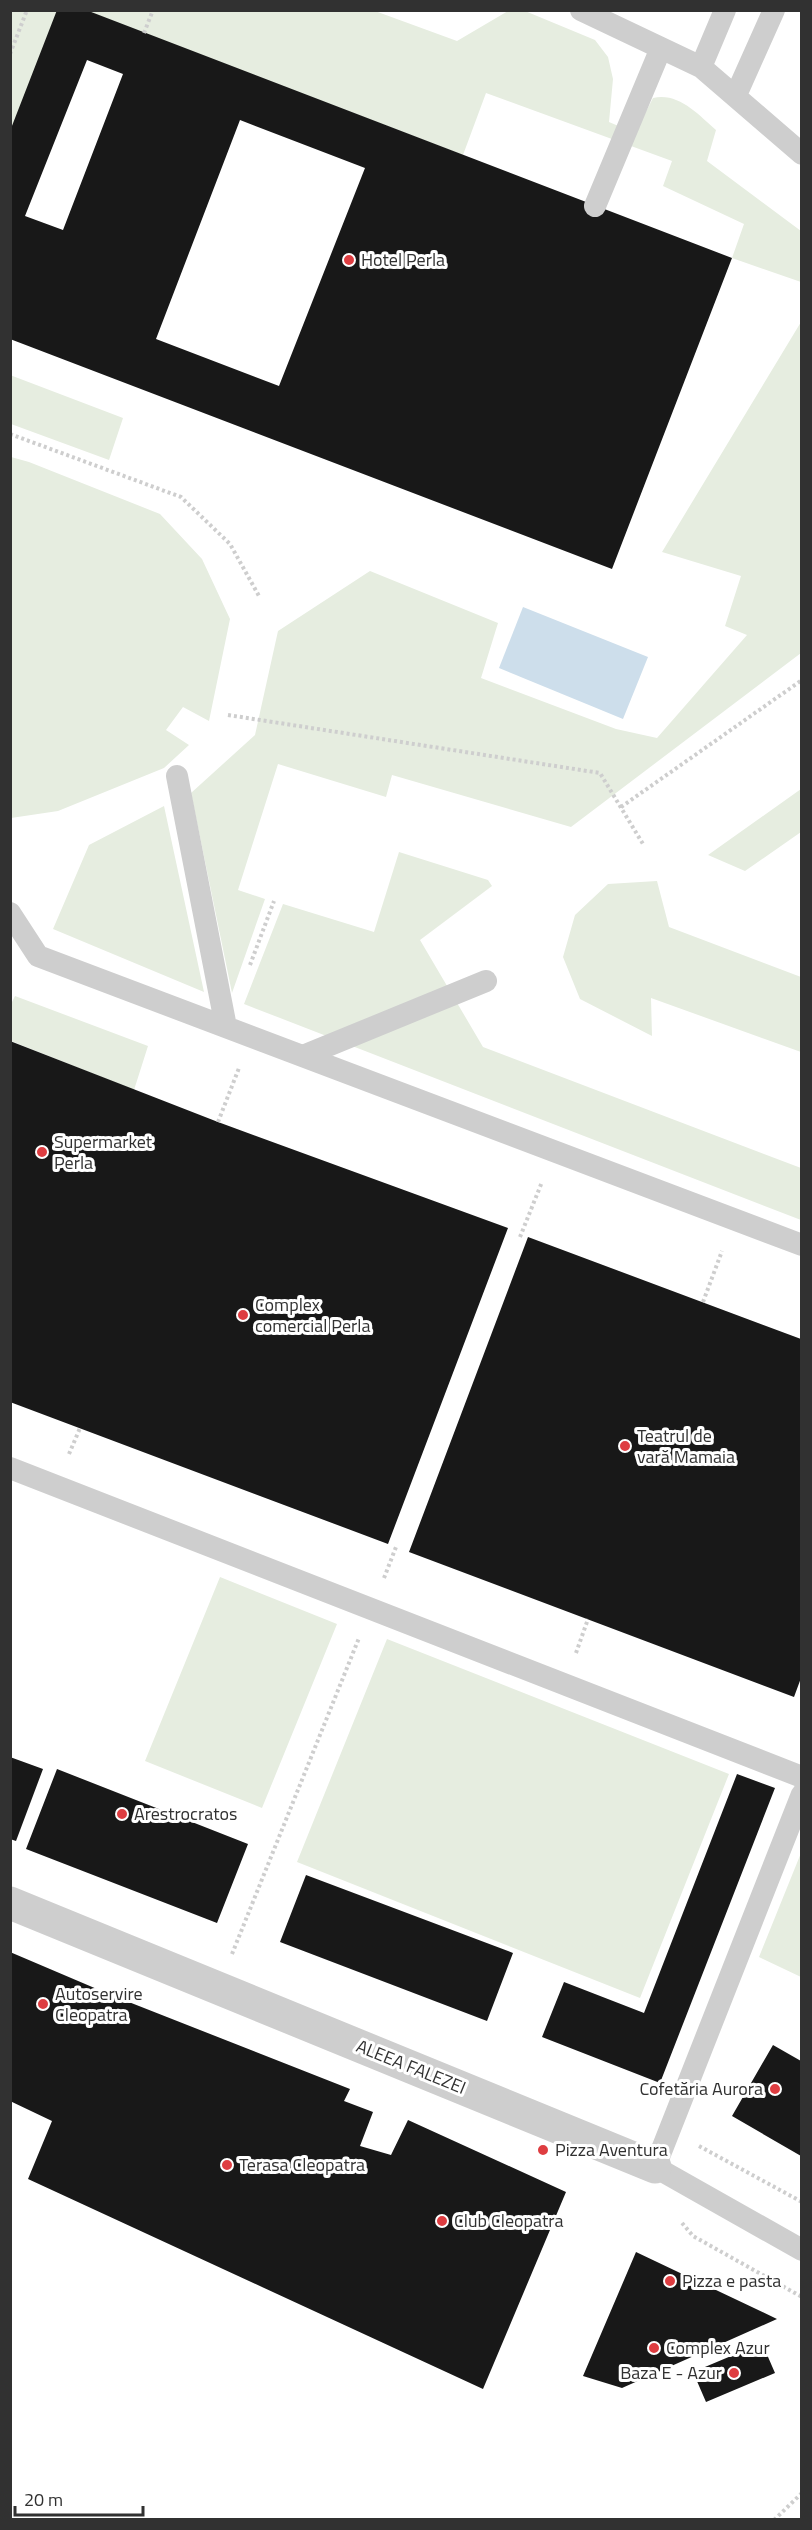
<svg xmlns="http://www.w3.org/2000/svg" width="812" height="2530" viewBox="0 0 812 2530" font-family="'Titillium Web',sans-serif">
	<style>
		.green { fill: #e6ede0 }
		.water { fill: #cddeeb }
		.building { fill: #181818; fill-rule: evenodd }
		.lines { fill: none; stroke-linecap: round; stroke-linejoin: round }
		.path { stroke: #cecece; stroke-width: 4; stroke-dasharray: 3 3; stroke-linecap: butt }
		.service { stroke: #cecece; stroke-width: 22 }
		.pedestrian { stroke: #cecece; stroke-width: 33 }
		.poi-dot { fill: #de3d41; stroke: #fff; stroke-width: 2 }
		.labels { text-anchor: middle; stroke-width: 6; stroke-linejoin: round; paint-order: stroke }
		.poi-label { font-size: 18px; fill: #313131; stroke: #fff; text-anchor: start }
		.street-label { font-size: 18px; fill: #313131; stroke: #fff }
	</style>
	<rect width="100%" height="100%" fill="#fff"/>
	<path class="green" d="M11,11h46l-46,120z
		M86,11h289l82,30 51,-30h17l70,29 13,17 5,22 -4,43 26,11 18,-35c25,-6 45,16 63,32l-9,31 94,70v51l-69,-24 12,-34 -81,-38 9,-25 -186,-68 -23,62z
		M801,322v331l-230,174 -179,-52 -6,22 -108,-33 -40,126 27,9 -33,94 -41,-200 64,-58 23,-104 92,-60 128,52 -17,55 135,51 41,9 90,-103 -22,-9 16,-50 -79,-24z
		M10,375l113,43 -14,42 -98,-36z
		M11,457l18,5 131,52 42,45 28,60 -21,102 -26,-14 -17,23 23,15 -25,23 -106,43 -47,7z
		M801,789v43l-56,39 -37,-16z
		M164,806l40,186 -151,-63 36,-84z
		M399,852l89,28 4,6 -72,54 63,107 318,121v52l-557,-216 39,-100 91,28z
		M657,881l12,46 132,50v75l-150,-54 1,38 -72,-37 -17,-42 12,-42 33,-31z
		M15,996l133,50 -14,44 -123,-49 -1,-35z
		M220,1577l117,47 -75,184 -117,-47z
		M387,1639l342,135 -89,224 -343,-136z
		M801,1853v124l-42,-20z"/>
	<path class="water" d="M523,607l125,50 -25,62 -124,-51z"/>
	<path class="building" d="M57,10h29l646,248 -120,311 -602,-230v-208zM87,60l36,14 -60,156 -38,-14zM240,120l125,48 -86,218 -123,-47z
		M10,1041l208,81 290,106 -120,316 -378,-142z
		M528,1237l273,102v339l-7,19 -385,-145z
		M10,1757l33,12 -27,72 -6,-2z
		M57,1769l191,75 -31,79 -191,-74z
		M737,1774l38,14 -115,295 -118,-46 22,-55 80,31z
		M306,1875l207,78 -26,68 -207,-79z
		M10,1952l101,43 239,94 -6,12 29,11 -13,34 31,9 17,-35 158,72 -83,197 -455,-210 24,-58 -42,-20z
		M773,2045l28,16v95l-69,-40z
		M636,2252l141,67 -155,69 -39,-12z
		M762,2343l13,30 -69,29 -13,-30z"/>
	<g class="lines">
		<path class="path" d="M144,33l9,-23
			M10,54l17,-44
			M10,434l171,63 49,47 29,52
			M228,715l372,58 43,71
			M621,807l181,-127
			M250,965l24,-64
			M218,1122l21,-54
			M520,1237l22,-55
			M703,1302l19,-51
			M69,1454l11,-26
			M384,1578l12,-31
			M576,1653l12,-34
			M232,1954l127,-316
			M699,2146l103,56
			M682,2223l11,13 109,61
			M774,2520l28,-27"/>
		<path class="service" d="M581,10l120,57 101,87
			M701,67l24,-57
			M736,95l38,-85
			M595,206l66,-158
			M177,776l49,251
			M10,913l28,43 764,289
			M303,1056l183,-75
			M10,1468l792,309
			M802,1794l-147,373 147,83"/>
		<path class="pedestrian" d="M10,1903l645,264"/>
	</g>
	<g class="poi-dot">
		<circle cx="349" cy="260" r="6"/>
		<circle cx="42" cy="1152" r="6"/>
		<circle cx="243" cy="1315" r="6"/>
		<circle cx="625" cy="1446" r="6"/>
		<circle cx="122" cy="1814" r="6"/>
		<circle cx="43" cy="2004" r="6"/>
		<circle cx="775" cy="2089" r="6"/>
		<circle cx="543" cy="2150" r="6"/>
		<circle cx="227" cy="2165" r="6"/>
		<circle cx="442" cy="2221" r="6"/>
		<circle cx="670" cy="2281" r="6"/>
		<circle cx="654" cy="2348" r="6"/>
		<circle cx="734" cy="2373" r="6"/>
	</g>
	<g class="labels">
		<g class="poi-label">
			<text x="361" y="266">Hotel Perla</text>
			<text x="54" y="1148">Supermarket<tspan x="54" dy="21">Perla</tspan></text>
			<text x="255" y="1311">Complex<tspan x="255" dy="21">comercial Perla</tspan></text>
			<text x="637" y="1442">Teatrul de<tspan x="637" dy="21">vară Mamaia</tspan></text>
			<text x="134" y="1820">Arestrocratos</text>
			<text x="55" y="2000">Autoservire<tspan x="55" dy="21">Cleopatra</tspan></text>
			<text x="763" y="2095" text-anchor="end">Cofetăria Aurora</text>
			<text x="555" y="2156">Pizza Aventura</text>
			<text x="239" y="2171">Terasa Cleopatra</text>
			<text x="454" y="2227">Club Cleopatra</text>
			<text x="682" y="2287">Pizza e pasta</text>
			<text x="666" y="2354">Complex Azur</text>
			<text x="722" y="2379" text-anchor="end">Baza E - Azur</text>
		</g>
		<g class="street-label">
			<text transform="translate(411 2067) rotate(22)" y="6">ALEEA FALEZEI</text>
		</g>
	</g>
	<rect width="812" height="2530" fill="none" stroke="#313131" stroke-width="24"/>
	<path d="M15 2506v9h128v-9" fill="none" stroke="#313131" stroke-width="3"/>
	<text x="24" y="2506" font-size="18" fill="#313131" stroke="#ffffff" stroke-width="4.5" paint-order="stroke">20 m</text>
</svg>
